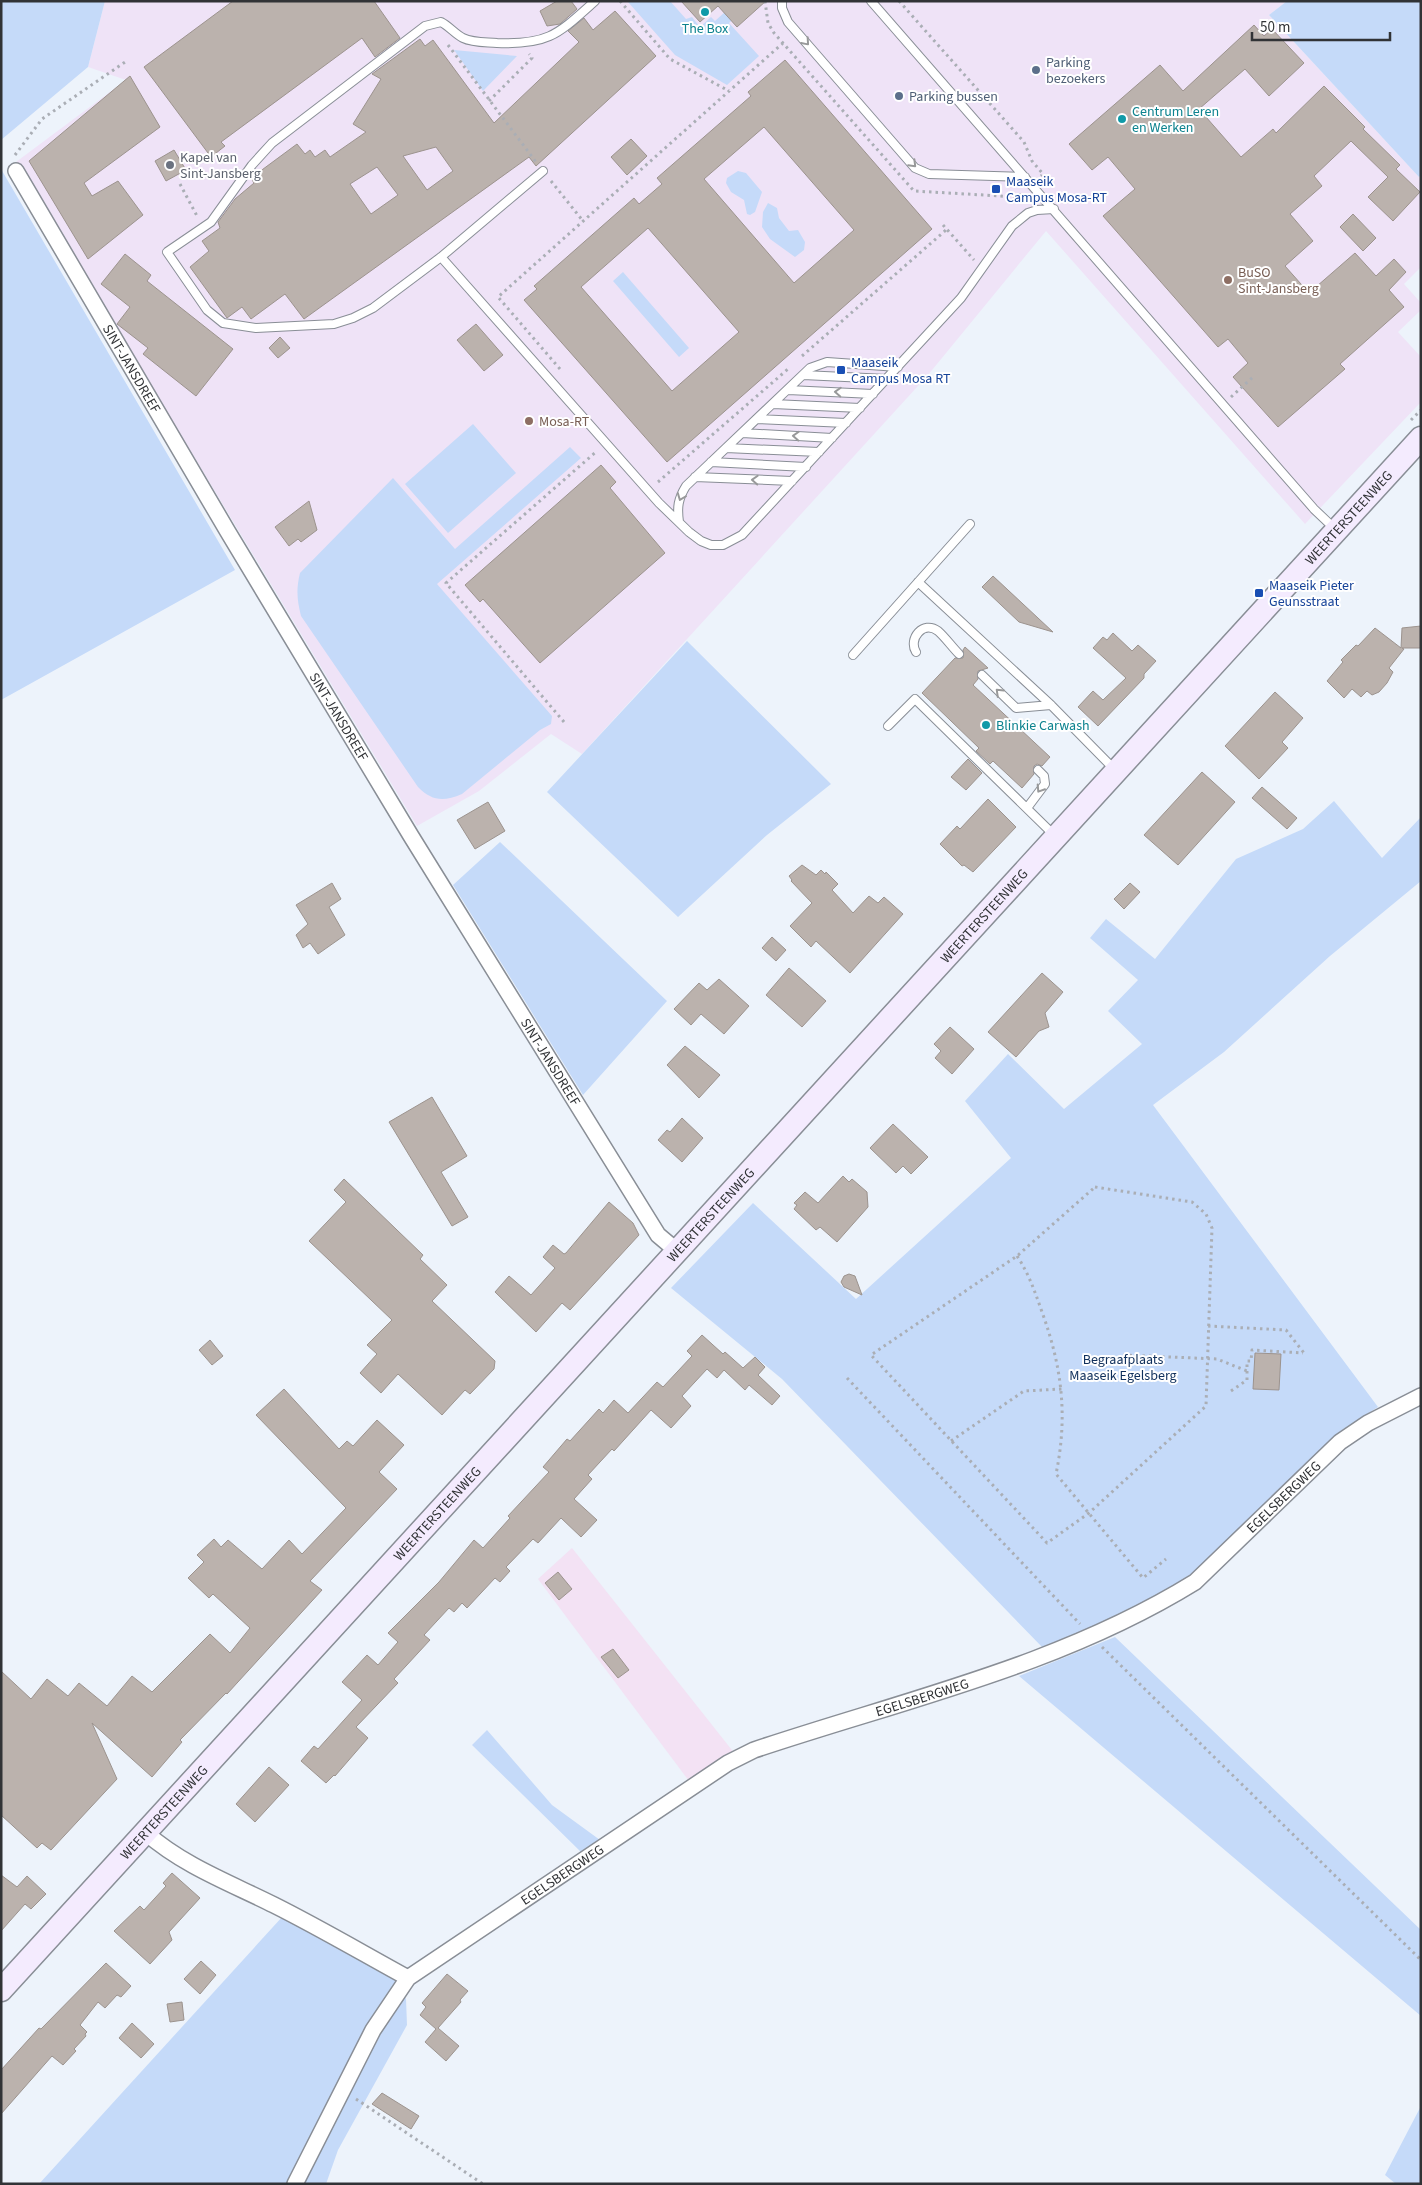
<svg xmlns="http://www.w3.org/2000/svg" width="1422" height="2185" viewBox="0 0 1422 2185" font-family="'Source Sans 3',sans-serif">
	<style>
		.industrial { fill: #f3e2f4 }
		.education { fill: #efe3f7 }
		.green { fill: #c5daf9 }
		.building { fill: #bbb2ad; stroke: #9c938e; fill-rule: evenodd }
		.lines { fill: none; stroke-linecap: round; stroke-linejoin: round }
		.lane-casing { stroke: #898e96; stroke-width: 10 }
		.street-casing { stroke: #898e96; stroke-width: 18 }
		.secondary-casing { stroke: #898e96; stroke-width: 25 }
		.path { stroke: #aaaeb5; stroke-width: 3; stroke-dasharray: 2.5 4; stroke-linecap: butt }
		.lane { stroke: #fff; stroke-width: 8 }
		.street { stroke: #fff; stroke-width: 15 }
		.secondary { stroke: #f4ebfe; stroke-width: 22 }
		.oneway { stroke: #98999a }
		.culture-dot { fill: #0f9aa8; stroke: #fff; stroke-width: 2 }
		.service-dot { fill: #5c6f8a; stroke: #fff; stroke-width: 2 }
		.worship-dot { fill: #6b7280; stroke: #fff; stroke-width: 2 }
		.transit-dot { fill: #1a4fb4; stroke: #fff; stroke-width: 2 }
		.education-dot { fill: #8d6e63; stroke: #fff; stroke-width: 2 }
		.labels { text-anchor: middle; stroke-width: 4; stroke-linejoin: round; paint-order: stroke }
		.culture-label { font-size: 14px; fill: #0d838f; stroke: #fff; text-anchor: start }
		.service-label { font-size: 14px; fill: #4e5e75; stroke: #fff; text-anchor: start }
		.worship-label { font-size: 14px; fill: #5b616d; stroke: #fff; text-anchor: start }
		.transit-label { font-size: 14px; fill: #164399; stroke: #fff; text-anchor: start }
		.education-label { font-size: 14px; fill: #785e54; stroke: #fff; text-anchor: start }
		.street-label { font-size: 14px; fill: #313336; stroke: #fff }
		.park-label { font-size: 14px; fill: #0f2f5b; stroke: #fff }
	</style>
	<rect width="100%" height="100%" fill="#edf3fb"/>
	<path class="industrial" d="M572,1548l163,206 -46,27 -151,-202z"/>
	<path class="education" d="M105,1h1182l-18,14 152,164v88l-17,17 17,19v7l-23,22 23,25v45l-116,122 -259,-293 -118,144 -346,379 -31,-20 -72,57 -62,35 -401,-664 110,-82 -38,-13z"/>
	<path class="green" d="M1,1h104l-17,66 -87,73z
		M670,1l16,18 6,-2 8,10 11,-10 4,4 22,-20 8,7 -16,15 30,33 -32,29 -52,-30 -47,-53z
		M1287,1h134v174l-2,2 -150,-162z
		M454,50l63,6 -34,35z
		M1,169l234,401 -234,130z
		M738,171l8,2 16,19 -7,20 -5,3 -3,-1 -3,-14 -13,-8 -5,-9 1,-5z
		M768,203l9,5 2,10 10,13 9,-1 7,12 -1,8 -9,7 -25,-18 -8,-12 1,-15z
		M623,272l66,76 -10,9 -66,-76z
		M473,424l43,49 -68,60 -43,-49z
		M570,447l11,11 -144,126 115,132 -1,8 -11,6 -78,64c-19,8 -30,7 -44,-7l-117,-171c-4,-16 -5,-27 -1,-43l93,-95 62,71z
		M687,641l144,143 -64,51 -89,82 -131,-125z
		M1334,801l48,57 39,-41v64l-91,75 -106,96 -71,53 225,302 -36,23 -145,141 -31,23 -52,29 -71,25 -261,-269 -111,-91 82,-85 103,96 155,-141 -46,-57 43,-47 56,55 78,-65 -34,-33 30,-31 -48,-42 16,-19 49,40 81,-100 67,-30z
		M500,842l167,159 -84,94 -130,-210z
		M1115,1637l306,293v86l-402,-340z
		M487,1730l65,75 48,35 -18,13 -110,-108z
		M283,1916l111,62 12,21 1,26 -69,125 -12,34h-287z
		M1421,2106v78h-25l-11,-9z"/>
	<path class="building" d="M233,1h141l26,37 -25,19 -13,-19 -141,104 4,4 -14,11 -67,-90z
		M557,1h14l6,8 -17,15 -13,2 -7,-15z
		M681,1h85l-29,26 -19,-21 -18,16z
		M615,11l41,45 -120,110 -7,-9 -225,162 -19,-25 -34,25 -9,-12 -15,11 -37,-51 19,-16 -7,-10 18,-13 -2,-6 17,-23 19,-16 -3,-5 46,-34 8,10 5,-4 5,7 10,-7 5,7 36,-25 -13,-8 28,-45 -9,-5 48,-35 5,7 8,-6 61,83 85,-81 -11,-11 16,-13 9,12zM436,147l17,24 -26,19 -24,-34zM377,167l21,28 -27,19 -21,-30z
		M1254,25l10,11 8,-7 32,34 -35,33 -24,-27 -46,40 42,48 32,-28 3,4 48,-47 41,41 -2,2 37,36 -4,4 24,23 -27,29 -25,-24 20,-20 -37,-36 -37,35 8,10 -32,28 23,27 -28,25 24,27 46,-40 21,23 18,-17 12,13 -17,18 15,17 -64,57 5,5 -67,58 -45,-50 15,-14 -20,-24 -10,8 -115,-131 32,-27 -27,-32 -16,13 -23,-26 91,-79 23,26z
		M785,60l147,169 -265,233 -143,-162 13,-11 -3,-3 100,-88 5,6 23,-20 -5,-6 94,-82 -3,-4zM764,127l90,103 -60,53 -90,-104zM648,228l91,104 -67,59 -91,-104z
		M130,76l30,51 -76,56 8,13 26,-15 25,34 -55,44 -59,-98z
		M631,139l16,17 -20,19 -16,-18z
		M174,150l12,20 -20,11 -11,-20z
		M1353,214l23,24 -13,13 -23,-24z
		M125,254l26,21 -4,6 86,68 -37,47 -53,-42 5,-6 -31,-24 13,-17 -29,-23z
		M476,324l27,31 -19,16 -27,-31z
		M280,337l10,11 -12,10 -9,-10z
		M601,465l15,17 -6,6 55,65 -125,110 -57,-64 -3,3 -15,-17z
		M309,501l8,29 -16,12 -3,-3 -9,7 -14,-19z
		M993,576l60,56 -34,-10 -37,-35z
		M1421,626v22h-19l2,1 -15,19 4,4 -6,11 -8,9 -7,3 -5,-4 -6,6 -9,-8 -8,9 -17,-17 16,-19 -2,-2 15,-15 2,1 17,-18 26,20 1,-20z
		M1113,633l19,18 6,-6 18,16 -12,13v4l-46,48 -20,-19 15,-16 10,9 23,-22 -33,-30 10,-11 4,3z
		M965,647l23,21 -10,3v8l-5,6 77,72 -8,9 -5,-2 -3,2v8l-12,14 -29,-27 -3,3 -14,-13 3,-3 -57,-55 33,-35h8v-8z
		M1275,692l28,26 -21,24 6,6 -29,31 -34,-33z
		M968,759l14,14 -16,17 -15,-13z
		M1202,772l33,30 -57,63 -34,-30z
		M1262,787l35,31 -10,11 -35,-31z
		M988,799l28,28 -43,45 -9,-7 -2,1 -22,-22 17,-18 3,3z
		M488,802l17,29 -30,18 -18,-29z
		M802,865l14,10 5,-5 4,4 1,-2 12,12 -6,6 21,23 16,-17 9,7 6,-6 19,17 -53,59 -34,-32 -5,6 -21,-21 22,-23 -21,-22 1,-1 -3,-4z
		M332,883l9,16 -12,8 16,28 -27,19 -8,-11 -7,5 -7,-13 12,-11 -12,-19z
		M1130,883l10,9 -16,17 -10,-10z
		M772,937l14,13 -10,11 -14,-13z
		M789,968l37,33 -24,26 -36,-32z
		M1042,973l21,19 -18,21 4,14 -10,4 -23,26 -28,-25z
		M719,979l30,27 -25,28 -23,-20 -10,11 -17,-16 25,-26 8,7z
		M950,1027l24,22 -22,25 -17,-16 6,-7 -7,-7z
		M685,1046l35,29 -21,23 -32,-33z
		M432,1097l35,59 -26,16 27,45 -16,9 -63,-104z
		M682,1118l21,20 -21,24 -24,-22 9,-10 3,2z
		M893,1124l35,33 -17,17 -8,-8 -7,7 -26,-25z
		M843,1176l6,6 3,-3 15,13 1,15 -31,35 -17,-15 -4,3 -22,-21 3,-4 -3,-2 11,-11 13,11z
		M344,1179l79,76 -3,4 27,26 -15,16 63,60 -1,8 -24,25 -5,-4 -23,25 -44,-41 -17,19 -21,-20 17,-19 -10,-9 25,-25 -83,-79 37,-39 -12,-12z
		M609,1202l24,21 6,12 -69,75 -8,-7 -26,29 -41,-40 14,-16 22,19 24,-27 -12,-11 10,-12 11,9 2,-1z
		M849,1274l6,2 7,19 -18,-8 -3,-5 3,-6z
		M702,1335l21,19 2,-2 18,16 12,-11 10,10 -7,8 22,21 -8,9 -23,-20 -4,5 -21,-20 -7,8 -10,-9 -25,27 9,10 -20,22 -20,-18 -37,41 -2,-2 -24,26 4,4 -18,20 23,21 -16,17 -20,-19 -23,25 -5,-4 -27,28 4,4 -10,11 -5,-4 -28,30 -5,-5 -8,9 -5,-4 -25,27 6,5 -36,39 4,4 -42,44 12,11 -33,38 -1,-1 -8,8 -25,-22 13,-15 4,3 44,-49 -20,-18 25,-27 11,10 20,-23 -10,-9 51,-51 35,-42 9,8 27,-30 -2,-2 41,-44 -6,-5 24,-28 3,2 29,-32 4,4 11,-13 14,13 29,-31 6,5 29,-31 -5,-5z
		M210,1340l13,16 -11,9 -13,-15z
		M1255,1353l26,1 -2,36 -26,-1z
		M284,1389l55,60 8,-8 6,5 24,-26 27,25 -25,27 18,17 -87,92 12,9 -95,104 -1,-1 -46,47 2,2 -30,35 -60,-54 25,56 -66,71 -9,-7 -5,5 -36,-33v-144l30,28 16,-20 21,17 11,-13 28,23 25,-30 20,16 58,-58 20,19 20,-25 -37,-34 -4,4 -21,-20 16,-16 -7,-7 17,-16 7,8 7,-7 34,29 27,-29 13,14 44,-46 -90,-93z
		M558,1572l14,17 -13,11 -14,-17z
		M613,1649l16,21 -11,8 -17,-21z
		M269,1767l20,18 -34,37 -19,-18z
		M172,1873l28,25 -31,34 3,8 -22,24 -36,-33 26,-25 4,4 22,-24 -3,-3z
		M1,1875l16,12 10,-11 19,18 -15,15 -6,-5 -24,27z
		M201,1961l15,14 -16,19 -16,-15z
		M106,1963l25,23 -10,11 -4,-2 -12,13 -7,-6 -18,23 7,7 -2,2 1,2 -12,13 2,2 -13,14 -11,-9 -51,58v-44l38,-42 2,1z
		M447,1974l21,17 -8,9 1,2 -23,26 21,18 -13,15 -21,-19 11,-13 -16,-14 6,-8 -4,-4z
		M182,2002l2,18 -14,2 -3,-18z
		M132,2023l22,21 -13,14 -22,-20z
		M382,2093l37,23 -8,13 -39,-25z"/>
	<g class="lines">
		<defs>
			<path id="lane" d="M782,1v7l6,14 127,146 14,6 96,3
				M871,1l443,508 20,19
				M543,171l-102,86 -68,51 -20,10 -19,6 -78,4 -33,-5 -16,-13 -40,-58 44,-30 41,-57 20,-22 153,-117 16,-4c8,4 14,12 22,16 10,5 23,4 34,5 52,2 61,-9 98,-42
				M441,257l218,246 30,29 12,9 10,4h12l19,-10 219,-237 51,-72 16,-13 9,-3 17,-1
				M803,375l84,4
				M788,390l85,4
				M773,404l87,4
				M757,419l89,4
				M742,433l90,5
				M726,448l93,4
				M711,462l95,5
				M695,477l97,4
				M679,522c-2,-15 -1,-23 7,-36l124,-118 17,-6 71,5
				M918,582l133,123 64,65
				M916,652c-8,-13 7,-32 22,-21 7,6 14,16 21,23
				M853,655l117,-131
				M982,675l34,33 35,-3
				M888,726l27,-27 139,136
				M1027,808l18,-24 -1,-8 -6,-6"/>
			<g id="street">
				<path id="s1" d="M16,171l212,361 183,304 247,399 19,16"/>
				<path d="M146,1833c38,33 84,50 128,72 46,23 90,49 134,73"/>
				<path id="s2" d="M295,2184l78,-154 35,-52 320,-215 26,-13c149,-50 305,-84 441,-168l145,-140 28,-19 53,-27"/>
			</g>
			<g id="secondary">
				<path id="s3" d="M1,1990l1420,-1552"/>
			</g>
		</defs>
		<use href="#lane" class="lane-casing"/>
		<use href="#street" class="street-casing"/>
		<use href="#secondary" class="secondary-casing"/>
		<path class="path" d="M620,1l50,58 59,32
			M765,1l3,22 6,10 140,158 104,6 4,-4
			M899,1l125,141 8,19 11,13 -2,2
			M448,45l88,117
			M489,101l43,-43 -3,-4
			M15,155l27,-36 86,-59
			M551,181l32,40
			M180,184l17,32
			M943,225l31,35
			M802,356l144,-126
			M560,369l-62,-72 285,-254
			M1231,397l22,-20
			M1411,420l10,-10
			M658,482l130,-113
			M564,722l-118,-139 151,-132
			M1095,1187l97,15 14,12 6,14 -6,178 -117,107 -42,30 -176,-188 146,-99z
			M1017,1256c12,18 18,36 25,56 20,55 26,104 14,162l87,104 23,-19
			M1208,1326l78,4 18,23
			M1123,1355l94,4 30,12
			M847,1378l233,246
			M1231,1391l16,-11v-19h4l1,-11 51,3
			M951,1441l73,-50 38,-2
			M1102,1647l319,313
			M356,2099l127,85"/>
		<use href="#lane" class="lane"/>
		<use href="#street" class="street"/>
		<use href="#secondary" class="secondary"/>
	</g>
	<defs><path id="oneway-chevron" d="M-2-3.5L2.5 0L-2 3.5" fill="none" stroke-width="1.6" stroke-linecap="round" stroke-linejoin="round" transform="scale(1.25)"/></defs>
	<g class="oneway">
		<use href="#oneway-chevron" transform="translate(806 42) rotate(49)"/>
		<use href="#oneway-chevron" transform="translate(913 164) rotate(45)"/>
		<use href="#oneway-chevron" transform="translate(838 392) rotate(-177)"/>
		<use href="#oneway-chevron" transform="translate(796 436) rotate(-177)"/>
		<use href="#oneway-chevron" transform="translate(755 480) rotate(-177)"/>
		<use href="#oneway-chevron" transform="translate(681 497) rotate(111)"/>
		<use href="#oneway-chevron" transform="translate(999 692) rotate(-136)"/>
		<use href="#oneway-chevron" transform="translate(1040 789) rotate(123)"/>
	</g>
	<g class="culture-dot">
		<circle cx="705" cy="12" r="5"/>
		<circle cx="1122" cy="119" r="5"/>
		<circle cx="986" cy="725" r="5"/>
	</g>
	<g class="service-dot">
		<circle cx="1036" cy="70" r="5"/>
		<circle cx="899" cy="96" r="5"/>
	</g>
	<circle class="worship-dot" cx="170" cy="165" r="5"/>
	<g class="transit-dot">
		<rect x="991" y="184" width="10" height="10" rx="2.5"/>
		<rect x="836" y="365" width="10" height="10" rx="2.5"/>
		<rect x="1254" y="588" width="10" height="10" rx="2.5"/>
	</g>
	<g class="education-dot">
		<circle cx="1228" cy="280" r="5"/>
		<circle cx="529" cy="421" r="5"/>
	</g>
	<g class="labels">
		<g class="culture-label">
			<text x="705" y="33" text-anchor="middle">The Box</text>
			<text x="1132" y="116">Centrum Leren<tspan x="1132" dy="16">en Werken</tspan></text>
			<text x="996" y="730">Blinkie Carwash</text>
		</g>
		<g class="service-label">
			<text x="1046" y="67">Parking<tspan x="1046" dy="16">bezoekers</tspan></text>
			<text x="909" y="101">Parking bussen</text>
		</g>
		<g class="worship-label">
			<text x="180" y="162">Kapel van<tspan x="180" dy="16">Sint-Jansberg</tspan></text>
		</g>
		<g class="transit-label">
			<text x="1006" y="186">Maaseik<tspan x="1006" dy="16">Campus Mosa-RT</tspan></text>
			<text x="851" y="367">Maaseik<tspan x="851" dy="16">Campus Mosa RT</tspan></text>
			<text x="1269" y="590">Maaseik Pieter<tspan x="1269" dy="16">Geunsstraat</tspan></text>
		</g>
		<g class="education-label">
			<text x="1238" y="277">BuSO<tspan x="1238" dy="16">Sint-Jansberg</tspan></text>
			<text x="539" y="426">Mosa-RT</text>
		</g>
		<g class="street-label">
			<text dy="5" stroke="none"><textPath href="#s1" startOffset="229">SINT-JANSDREEF</textPath></text>
			<text dy="5" stroke="none"><textPath href="#s3" startOffset="1996">WEERTERSTEENWEG</textPath></text>
			<text dy="5" stroke="none"><textPath href="#s1" startOffset="634">SINT-JANSDREEF</textPath></text>
			<text dy="5" stroke="none"><textPath href="#s3" startOffset="1456">WEERTERSTEENWEG</textPath></text>
			<text dy="5" stroke="none"><textPath href="#s1" startOffset="1039">SINT-JANSDREEF</textPath></text>
			<text dy="5" stroke="none"><textPath href="#s3" startOffset="1051">WEERTERSTEENWEG</textPath></text>
			<text dy="5" stroke="none"><textPath href="#s2" startOffset="1246">EGELSBERGWEG</textPath></text>
			<text dy="5" stroke="none"><textPath href="#s3" startOffset="646">WEERTERSTEENWEG</textPath></text>
			<text dy="5" stroke="none"><textPath href="#s2" startOffset="826">EGELSBERGWEG</textPath></text>
			<text dy="5" stroke="none"><textPath href="#s3" startOffset="241">WEERTERSTEENWEG</textPath></text>
			<text dy="5" stroke="none"><textPath href="#s2" startOffset="421">EGELSBERGWEG</textPath></text>
		</g>
		<g class="park-label">
			<text x="1123" y="1364">Begraafplaats<tspan x="1123" dy="16">Maaseik Egelsberg</tspan></text>
		</g>
	</g>
	<rect width="1422" height="2185" fill="none" stroke="#313336" stroke-width="5"/>
	<path d="M1252 32v8h138v-8" fill="none" stroke="#313336" stroke-width="2.5"/>
	<text x="1260" y="32" font-size="15" fill="#313336" stroke="#ffffff" stroke-width="4" paint-order="stroke">50 m</text>
</svg>
